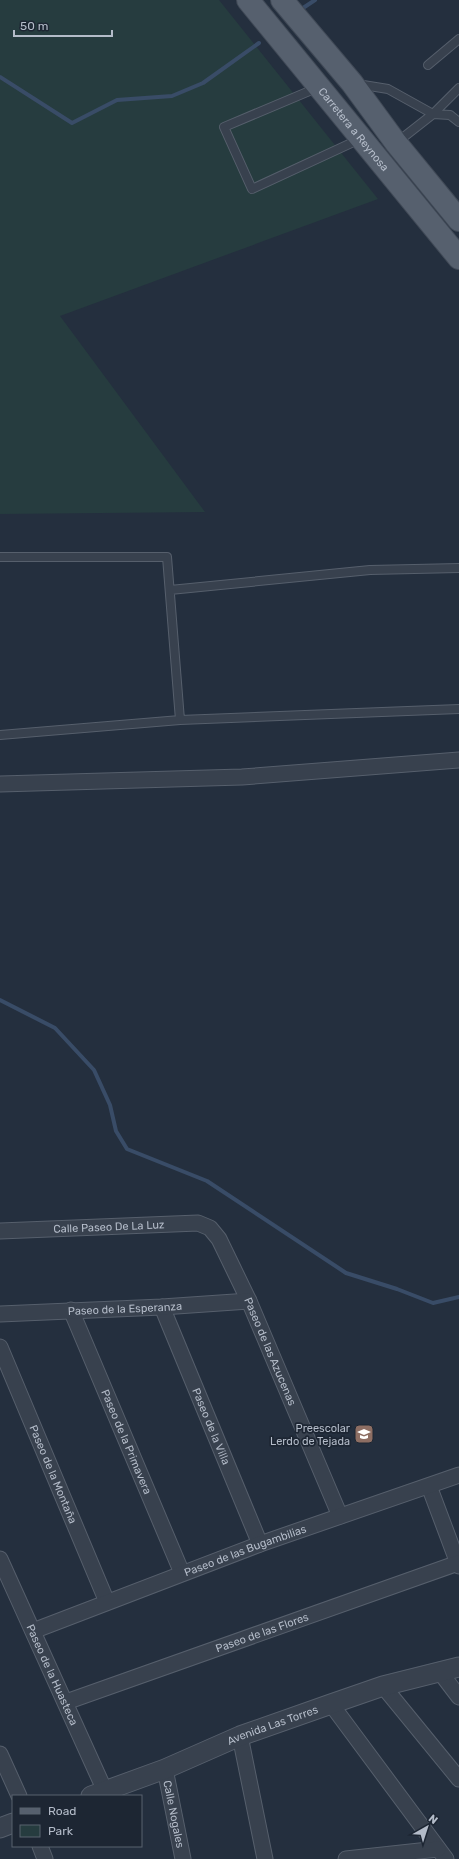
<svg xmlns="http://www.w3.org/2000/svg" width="459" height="1859" viewBox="0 0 459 1859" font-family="Rubik,sans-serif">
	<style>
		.green { fill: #263c3f }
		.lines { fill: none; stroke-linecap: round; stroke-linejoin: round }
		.stream { stroke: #394c67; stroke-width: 4 }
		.service-casing { stroke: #565f6c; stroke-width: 10 }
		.minor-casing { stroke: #565f6c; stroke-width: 17 }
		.tertiary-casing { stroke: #565f6c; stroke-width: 21 }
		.primary-casing { stroke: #414a57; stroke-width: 24 }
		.service { stroke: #38414e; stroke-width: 8 }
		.minor { stroke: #38414e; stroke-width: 15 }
		.tertiary { stroke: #38414e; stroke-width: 19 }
		.primary { stroke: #56606e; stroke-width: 22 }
		.labels { text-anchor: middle; stroke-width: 3.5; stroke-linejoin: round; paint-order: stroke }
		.street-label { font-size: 11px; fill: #b4bcc9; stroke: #1d2633 }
		.poi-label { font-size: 11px; fill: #b4bcc9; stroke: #1d2633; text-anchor: end }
	</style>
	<rect width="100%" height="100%" fill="#242f3e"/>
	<path class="green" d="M0,0h219l159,199 -318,117 145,196 -205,2z"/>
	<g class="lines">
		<path class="stream" d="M303,8l12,-8
			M0,77l72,46 45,-23 55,-4 31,-13 56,-40
			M0,1000l55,28 39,42 16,35 6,26 11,18 80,32 139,92 51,16 36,14 26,-6"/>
		<defs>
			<path id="service" d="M428,65l31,-26
				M357,84l31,5 45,25 17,1 9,7
				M319,87l-95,40 28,62 108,-50
				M396,143l37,-29 26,-26
				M0,557h167l13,163
				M170,590l200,-20 89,-2
				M0,735l180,-15 279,-11"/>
			<g id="minor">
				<path d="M0,784l242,-7 217,-17"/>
				<path id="s1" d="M0,1231l198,-8 12,5 9,11 30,62 91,215"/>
				<path id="s2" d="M162,1307l98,237"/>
				<path id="s3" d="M71,1310l111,263"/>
				<path id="s4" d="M0,1314l162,-7 87,-6"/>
				<path id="s5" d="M0,1347l107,255"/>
				<path d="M429,1486l30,80"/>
				<path id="s6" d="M0,1559l105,232"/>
				<path id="s7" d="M33,1631l227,-87 199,-69"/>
				<path d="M440,1672l19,25"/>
				<path d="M383,1686l76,93"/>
				<path id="s8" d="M66,1702l392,-139"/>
				<path d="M331,1704l115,155"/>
				<path d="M240,1736l25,123"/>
				<path d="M0,1754l19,42"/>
				<path id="s9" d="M165,1769l18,90"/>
				<path d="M40,1846l5,13"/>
				<path d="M346,1859l92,-10"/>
			</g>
			<g id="tertiary">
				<path id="s10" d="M91,1796l74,-27 75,-33 91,-32 52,-18 76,-19"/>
				<path d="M0,1828l13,-5"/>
			</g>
			<g id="primary">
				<path id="s11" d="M248,0l211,258"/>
				<path d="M282,0l70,83 44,60 63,77"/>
			</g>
		</defs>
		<use href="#service" class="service-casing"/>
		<use href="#minor" class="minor-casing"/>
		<use href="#tertiary" class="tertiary-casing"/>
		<use href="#primary" class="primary-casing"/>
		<use href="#service" class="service"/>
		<use href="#minor" class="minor"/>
		<use href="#tertiary" class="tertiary"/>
		<use href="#primary" class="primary"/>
	</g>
	<defs>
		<symbol id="school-square" viewBox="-11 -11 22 22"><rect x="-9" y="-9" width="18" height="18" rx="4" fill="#8d6e63" stroke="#1d2633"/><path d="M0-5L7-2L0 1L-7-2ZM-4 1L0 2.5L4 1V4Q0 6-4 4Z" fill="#fff"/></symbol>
	</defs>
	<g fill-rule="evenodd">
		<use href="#school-square" x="353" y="1423" width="22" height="22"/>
	</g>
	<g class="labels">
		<g class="street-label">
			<text dy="4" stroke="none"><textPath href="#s11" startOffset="167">Carretera a Reynosa</textPath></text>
			<text dy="4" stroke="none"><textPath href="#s1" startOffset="109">Calle Paseo De La Luz</textPath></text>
			<text dy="4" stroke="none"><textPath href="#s4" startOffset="125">Paseo de la Esperanza</textPath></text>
			<text dy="4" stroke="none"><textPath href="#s1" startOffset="349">Paseo de las Azucenas</textPath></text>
			<text dy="4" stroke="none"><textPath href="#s2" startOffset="129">Paseo de la Villa</textPath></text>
			<text dy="4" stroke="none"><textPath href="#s3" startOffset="143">Paseo de la Primavera</textPath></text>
			<text dy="4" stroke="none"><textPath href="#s5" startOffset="138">Paseo de la Montaña</textPath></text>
			<text dy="4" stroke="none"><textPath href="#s7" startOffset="227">Paseo de las Bugambilias</textPath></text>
			<text dy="4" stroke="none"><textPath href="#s8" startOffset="208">Paseo de las Flores</textPath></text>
			<text dy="4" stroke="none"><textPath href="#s6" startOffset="127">Paseo de la Huasteca</textPath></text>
			<text dy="4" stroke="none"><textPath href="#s10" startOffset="195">Avenida Las Torres</textPath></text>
			<text dy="4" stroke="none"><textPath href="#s9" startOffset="46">Calle Nogales</textPath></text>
		</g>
		<g class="poi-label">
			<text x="350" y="1432">Preescolar<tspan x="350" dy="13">Lerdo de Tejada</tspan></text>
		</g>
	</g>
	<rect x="12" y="1795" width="130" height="52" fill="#1d2633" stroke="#59626f"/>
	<rect x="20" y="1808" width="20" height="6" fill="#56606e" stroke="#59626f"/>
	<text x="48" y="1815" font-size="12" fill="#b4bcc9">Road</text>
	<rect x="20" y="1825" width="20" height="12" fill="#263c3f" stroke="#59626f"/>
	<text x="48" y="1835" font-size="12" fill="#b4bcc9">Park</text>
	<g transform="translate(427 1827) rotate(39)" stroke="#1d2633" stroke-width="3" paint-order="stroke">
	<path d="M0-3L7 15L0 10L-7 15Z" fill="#b4bcc9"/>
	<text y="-6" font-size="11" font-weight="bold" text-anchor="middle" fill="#b4bcc9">N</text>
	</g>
	<path d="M14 30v6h98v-6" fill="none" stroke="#b4bcc9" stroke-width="2"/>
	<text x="20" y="30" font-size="12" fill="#b4bcc9" stroke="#1d2633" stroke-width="3" paint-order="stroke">50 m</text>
</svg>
